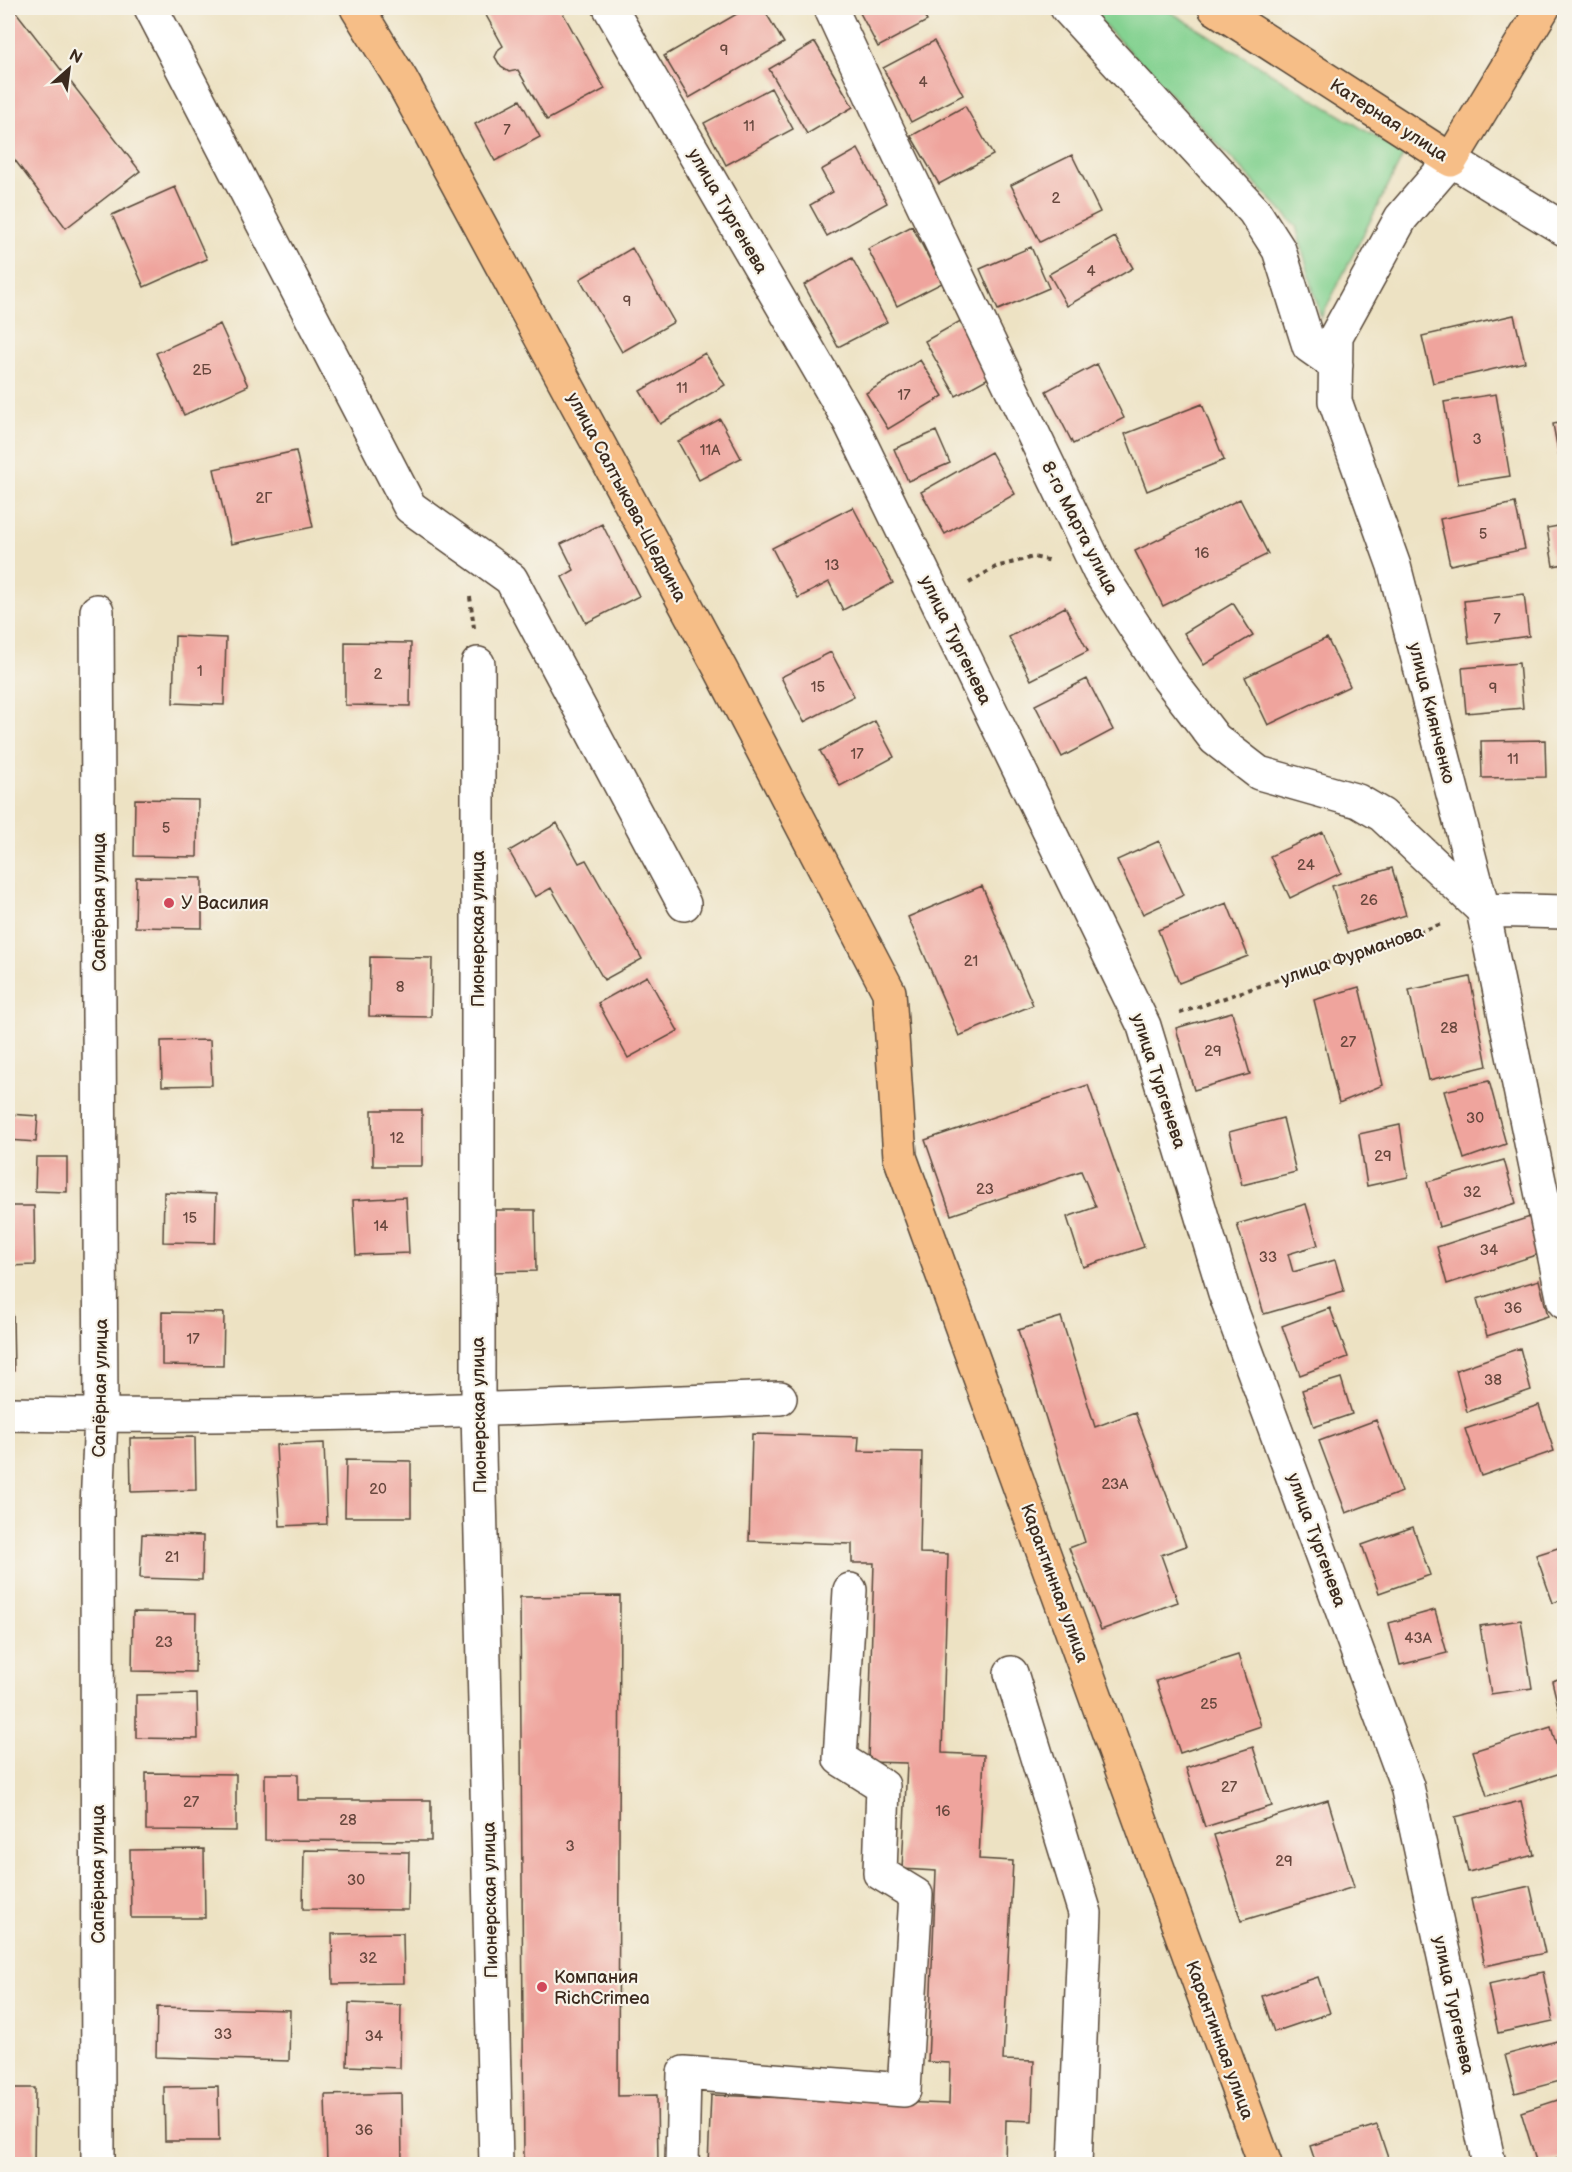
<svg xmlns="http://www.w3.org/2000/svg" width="1572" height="2172" viewBox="0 0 1572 2172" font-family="'Balsamiq Sans',sans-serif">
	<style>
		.green { fill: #84d291; stroke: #607e58; stroke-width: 1.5 }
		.building { fill: #efa49d }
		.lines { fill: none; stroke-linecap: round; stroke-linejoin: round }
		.minor-casing { stroke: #564637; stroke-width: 36 }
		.major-casing { stroke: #564637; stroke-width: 36 }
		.path { stroke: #564637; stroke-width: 4; stroke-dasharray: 4.5 4.5; stroke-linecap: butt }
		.minor { stroke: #fff; stroke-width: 33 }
		.major { stroke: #f6be87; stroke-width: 33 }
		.poi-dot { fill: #d1495b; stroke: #f7f3e8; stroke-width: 2 }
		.labels { text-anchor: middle; stroke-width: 4.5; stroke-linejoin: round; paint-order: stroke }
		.number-label { font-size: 15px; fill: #68483e }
		.street-label { font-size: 18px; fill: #3b2a1e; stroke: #f7f3e8 }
		.poi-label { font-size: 18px; fill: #3b2a1e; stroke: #f7f3e8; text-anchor: start }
	</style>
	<rect width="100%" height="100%" fill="#f7f3e8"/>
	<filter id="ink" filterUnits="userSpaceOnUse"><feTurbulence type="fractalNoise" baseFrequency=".0167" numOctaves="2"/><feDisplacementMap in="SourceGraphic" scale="12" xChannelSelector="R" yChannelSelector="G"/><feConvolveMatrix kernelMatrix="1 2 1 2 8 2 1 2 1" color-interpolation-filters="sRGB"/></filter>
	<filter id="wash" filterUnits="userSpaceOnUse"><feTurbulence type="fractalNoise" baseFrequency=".008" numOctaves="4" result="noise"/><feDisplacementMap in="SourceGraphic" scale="24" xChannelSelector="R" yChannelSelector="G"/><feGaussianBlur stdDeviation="1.35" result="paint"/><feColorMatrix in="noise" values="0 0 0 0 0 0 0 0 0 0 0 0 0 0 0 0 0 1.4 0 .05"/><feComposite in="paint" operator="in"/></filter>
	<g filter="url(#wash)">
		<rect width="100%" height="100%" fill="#ede2c3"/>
		<path class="green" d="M1088,8h76l240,146 -83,164 -25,-92z"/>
		<g id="blocks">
			<path class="building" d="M8,8h5l127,163 -74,57 -58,-77z
				M482,8h78l45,81 -58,31 -29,-50 -9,2 -8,-5 -6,-10 4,-8 4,-3z
				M747,8h16l21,35 -95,55 -25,-42z
				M860,8h60l7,13 -49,26 -20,-38z
				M934,41l29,54 -52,27 -28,-54z
				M815,42l38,65 -46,27 -38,-65z
				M771,88l22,41 -67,36 -22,-42z
				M520,100l20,37 -45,24 -20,-37z
				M965,106l28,49 -54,29 -28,-48z
				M858,149l29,54 -60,33 -17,-31 23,-13 -12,-22z
				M1072,155l28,57 -60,30 -29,-57z
				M175,187l32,72 -63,28 -32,-72z
				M912,226l30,57 -45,23 -29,-57z
				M1115,237l18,31 -66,38 -18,-32z
				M1031,247l18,41 -51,22 -18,-41z
				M632,248l42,74 -52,30 -42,-73z
				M852,258l35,64 -49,25 -34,-62z
				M1514,315l11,47 -92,21 -11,-47z
				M964,319l30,56 -38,21 -31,-55z
				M220,324l28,62 -64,29 -28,-62z
				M705,353l20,32 -65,39 -20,-33z
				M920,360l23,36 -55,33 -22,-36z
				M1097,364l27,54 -51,26 -27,-53z
				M1496,394l14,82 -52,8 -14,-82z
				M1202,404l22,56 -77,31 -22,-57z
				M720,419l21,39 -42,22 -21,-38z
				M1564,422v56h-1l-10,-54z
				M936,431l14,32 -42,18 -14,-32z
				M296,451l17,76 -82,17 -17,-75z
				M991,452l24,42 -70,40 -24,-42z
				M1240,499l28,55 -105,52 -28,-55z
				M1515,503l10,46 -75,16 -10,-46z
				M853,507l40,76 -50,27 -14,-28 -31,16 -26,-50z
				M602,524l37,72 -53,27 -24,-46 12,-7 -13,-26z
				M1564,525v39l-11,2 -6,-38z
				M1524,594l5,42 -60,8 -5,-43z
				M1233,603l20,32 -49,30 -20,-32z
				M1065,607l23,44 -57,29 -22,-43z
				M175,636l51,2 -2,67 -51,-2z
				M1327,638l23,48 -82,39 -23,-48z
				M345,642l66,1 -1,63 -65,-1z
				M831,652l23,44 -50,26 -23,-45z
				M1519,663l4,45 -57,5 -4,-45z
				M1087,679l26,51 -51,27 -27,-52z
				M875,721l19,36 -54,29 -20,-35z
				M1545,740l1,37 -64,1 -1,-37z
				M135,799l63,1 -1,57 -63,-1z
				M557,823l22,40 7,-3 56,99 -38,21 -53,-92 -16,9 -26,-46z
				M1323,832l18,41 -51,25 -20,-42z
				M1159,841l25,54 -41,19 -26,-54z
				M1392,868l14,47 -59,18 -15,-47z
				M136,877l66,1v50l-67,-1z
				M982,886l51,119 -74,31 -51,-119z
				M1227,903l21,53 -69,27 -21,-53z
				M8,955h3l-1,50h-2z
				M370,957l62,1 -1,59 -62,-1z
				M647,976l31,55 -50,27 -30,-55z
				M1470,977l17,89 -58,14 -20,-90z
				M1359,987l24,98 -44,18 -25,-103z
				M1232,1012l18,62 -56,16 -18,-62z
				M210,1040l2,45 -50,1 -1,-45z
				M1489,1081l17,63 -42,15 -20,-68z
				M1088,1085l56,162 -61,20 -16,-50 29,-10 -15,-36 -130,44 -26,-75z
				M372,1110h50v56h-49z
				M8,1114l30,2 -2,26 -28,-2z
				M1283,1118l13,54 -54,13 -13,-53z
				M1400,1125l8,52 -41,9 -8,-52z
				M36,1157h31v35l-32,-1z
				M1504,1160l12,43 -77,24 -12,-45z
				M164,1192l52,2 -1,49 -52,-1z
				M406,1197l3,56 -53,2 -3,-55z
				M1306,1204l12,41 -30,9 5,18 42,-12 9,31 -80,23 -27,-90z
				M8,1206h26l1,59 -27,1z
				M486,1210h49l1,61 -49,1z
				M1530,1217l12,36 -95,31 -10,-37z
				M1539,1280l9,36 -61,20 -10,-37z
				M1330,1308l18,49 -48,18 -18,-49z
				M162,1312l62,1 -1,53 -61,-1z
				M8,1315h5l1,56h-6z
				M1061,1317l34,110 40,-15 51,134 -25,9 17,47 -77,28 -32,-82 16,-6 -67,-212z
				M1520,1348l11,42 -64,22 -11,-42z
				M1341,1378l11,36 -38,13 -12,-37z
				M1539,1405l15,46 -73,25 -16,-47z
				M1376,1420l26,72 -56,21 -27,-72z
				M752,1434l107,3 -1,14 64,1 -2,101 28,1 -6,199 42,2 -5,104 34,2 -10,199 31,1 -2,60 -26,-1 -1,44h-297l3,-69 238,9 1,-41 -22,-1 8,-191 -34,-2 5,-106 -39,-1 6,-199h-22v-19l-103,-3z
				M195,1437l1,53 -65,2 -1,-54z
				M324,1443l3,81 -47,2 -4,-81z
				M346,1460l65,1v56h-66z
				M1413,1527l17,48 -51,18 -17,-48z
				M142,1534l61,2 -1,44 -62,-2z
				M1564,1546v53l-11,4 -17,-48z
				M620,1596l-2,500 39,-1 1,69h-134l-4,-567z
				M1435,1610l12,43 -47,12 -11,-42z
				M133,1612l63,1 -1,59 -63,-1z
				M1521,1620l11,68 -41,6 -11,-68z
				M1238,1655l23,71 -81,27 -24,-72z
				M1564,1677v45l-2,1 -10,-42z
				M197,1694l1,45 -62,-1v-43z
				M1551,1727l13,45 -77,24 -14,-45z
				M1253,1747l19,59 -67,21 -19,-59z
				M146,1773l90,1v57l-90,-1z
				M265,1774h33v26h133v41l-166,-1z
				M1328,1800l26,87 -113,34 -27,-86z
				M1521,1801l13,54 -66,17 -13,-55z
				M204,1849l1,69h-74l-1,-68z
				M304,1850l105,2 -1,58 -105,-1z
				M1530,1886l15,67 -60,13 -14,-67z
				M403,1933l1,50 -71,1 -1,-50z
				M1543,1972l10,49 -55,12 -10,-49z
				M1318,1977l12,36 -56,19 -12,-36z
				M349,2003l52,2 -1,63 -53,-2z
				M157,2007l133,3 -1,51 -133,-4z
				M1557,2041l7,28v11l-49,13 -10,-38z
				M218,2086l1,55h-54l-1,-54z
				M8,2088h27l-1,76h-26z
				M401,2093l1,71h-75l-2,-69z
				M1564,2098v58l-27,8 -16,-52z
				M1377,2125l13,39h-74l-6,-18z"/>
		</g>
	</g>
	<g filter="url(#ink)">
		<use href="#blocks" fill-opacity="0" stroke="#564637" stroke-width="1.5"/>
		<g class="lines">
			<defs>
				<path id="minor" d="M151,8l259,499 101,72 173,325
					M610,8l240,414 294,604 81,267 182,493 82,378
					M832,8v3l53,114 214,446 69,107 47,61 44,34 99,28 24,14 101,95
					M1067,8l187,203 25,39 30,96 27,19
					M1564,229l-113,-69 -50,58 -65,118 -1,65 59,165 89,344 81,392
					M97,611l4,805 -4,92 1,656
					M478,664v747l18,753
					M1483,910l81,2
					M8,1414c257,5 515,-5 772,-16
					M1011,1673l74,240 -10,251
					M682,2164l2,-91 220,17 12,-195 -36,-22 3,-87 -43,-27 10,-169"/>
				<path id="major" d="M357,8l45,73 319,589 168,322 11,165 365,1007
					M1215,8l236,152 92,-152"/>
			</defs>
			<use href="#minor" class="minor-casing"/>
			<use href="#major" class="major-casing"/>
			<path class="path" d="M969,583l27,-16 37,-10 19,4
				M470,597l4,31
				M1180,1013l262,-89"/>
			<use href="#minor" class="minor"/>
			<use href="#major" class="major"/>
		</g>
	</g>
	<g class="poi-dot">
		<circle cx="169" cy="903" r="6"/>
		<circle cx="542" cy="1987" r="6"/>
	</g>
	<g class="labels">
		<g class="number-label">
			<text x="724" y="55">9</text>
			<text x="923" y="87">4</text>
			<text x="749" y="131">11</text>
			<text x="507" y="135">7</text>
			<text x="1056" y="203">2</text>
			<text x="1091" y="276">4</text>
			<text x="627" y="306">9</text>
			<text x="202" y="375">2Б</text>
			<text x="682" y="393">11</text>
			<text x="904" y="400">17</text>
			<text x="1477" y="444">3</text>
			<text x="710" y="455">11А</text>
			<text x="264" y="503">2Г</text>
			<text x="1483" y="539">5</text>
			<text x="1202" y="558">16</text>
			<text x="832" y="570">13</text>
			<text x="1497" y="624">7</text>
			<text x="200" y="676">1</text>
			<text x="378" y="679">2</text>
			<text x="818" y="692">15</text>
			<text x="1493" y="693">9</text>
			<text x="857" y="759">17</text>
			<text x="1513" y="764">11</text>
			<text x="166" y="833">5</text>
			<text x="1306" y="870">24</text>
			<text x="1369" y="905">26</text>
			<text x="971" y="966">21</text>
			<text x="400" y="992">8</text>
			<text x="1449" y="1033">28</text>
			<text x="1348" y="1047">27</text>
			<text x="1213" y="1056">29</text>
			<text x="1475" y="1123">30</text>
			<text x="397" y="1143">12</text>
			<text x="1383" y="1161">29</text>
			<text x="985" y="1194">23</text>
			<text x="1472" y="1197">32</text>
			<text x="190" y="1223">15</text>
			<text x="381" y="1231">14</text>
			<text x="1489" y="1255">34</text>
			<text x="1268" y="1262">33</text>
			<text x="1513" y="1313">36</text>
			<text x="193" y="1344">17</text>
			<text x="1493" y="1385">38</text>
			<text x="1115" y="1489">23А</text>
			<text x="378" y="1494">20</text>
			<text x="172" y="1562">21</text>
			<text x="1418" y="1643">43А</text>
			<text x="164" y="1647">23</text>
			<text x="1209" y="1709">25</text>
			<text x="1229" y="1792">27</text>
			<text x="191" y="1807">27</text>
			<text x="943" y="1816">16</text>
			<text x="348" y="1825">28</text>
			<text x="570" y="1851">3</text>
			<text x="1284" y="1866">29</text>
			<text x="356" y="1885">30</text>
			<text x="368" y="1963">32</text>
			<text x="223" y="2039">33</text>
			<text x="374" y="2041">34</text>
			<text x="364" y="2135">36</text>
		</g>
		<g class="street-label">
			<text transform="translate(1389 120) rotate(33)" y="6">Катерная улица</text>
			<text transform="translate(728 211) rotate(60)" y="6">улица Тургенева</text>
			<text transform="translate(627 497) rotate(62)" y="6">улица Салтыкова-Щедрина</text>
			<text transform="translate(1080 528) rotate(63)" y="6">8-го Марта улица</text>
			<text transform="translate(956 640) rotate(64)" y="6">улица Тургенева</text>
			<text transform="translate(1432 713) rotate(76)" y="6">улица Киянченко</text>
			<text transform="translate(99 902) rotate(-90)" y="6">Сапёрная улица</text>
			<text transform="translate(478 929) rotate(-90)" y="6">Пионерская улица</text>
			<text transform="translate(1352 955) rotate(-19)" y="6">улица Фурманова</text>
			<text transform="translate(1159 1081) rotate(72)" y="6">улица Тургенева</text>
			<text transform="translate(100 1388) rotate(-89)" y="6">Сапёрная улица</text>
			<text transform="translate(479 1415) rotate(-91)" y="6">Пионерская улица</text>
			<text transform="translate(1317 1540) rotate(70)" y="6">улица Тургенева</text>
			<text transform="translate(1055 1583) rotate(70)" y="6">Карантинная улица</text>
			<text transform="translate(98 1874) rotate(-90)" y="6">Сапёрная улица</text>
			<text transform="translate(490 1900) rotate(-91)" y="6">Пионерская улица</text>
			<text transform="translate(1454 2005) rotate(78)" y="6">улица Тургенева</text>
			<text transform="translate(1220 2040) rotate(70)" y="6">Карантинная улица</text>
		</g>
		<g class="poi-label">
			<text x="181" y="909">У Василия</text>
			<text x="554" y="1983">Компания<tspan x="554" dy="21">RichCrimea</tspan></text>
		</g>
	</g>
	<rect width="1572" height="2172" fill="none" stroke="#f7f3e8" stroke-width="30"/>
	<g transform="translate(69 69) rotate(28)" stroke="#f7f3e8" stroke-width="4.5" paint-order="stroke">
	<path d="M0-4.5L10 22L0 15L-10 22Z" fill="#3b2a1e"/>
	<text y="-9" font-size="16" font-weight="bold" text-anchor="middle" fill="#3b2a1e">N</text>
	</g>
</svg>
